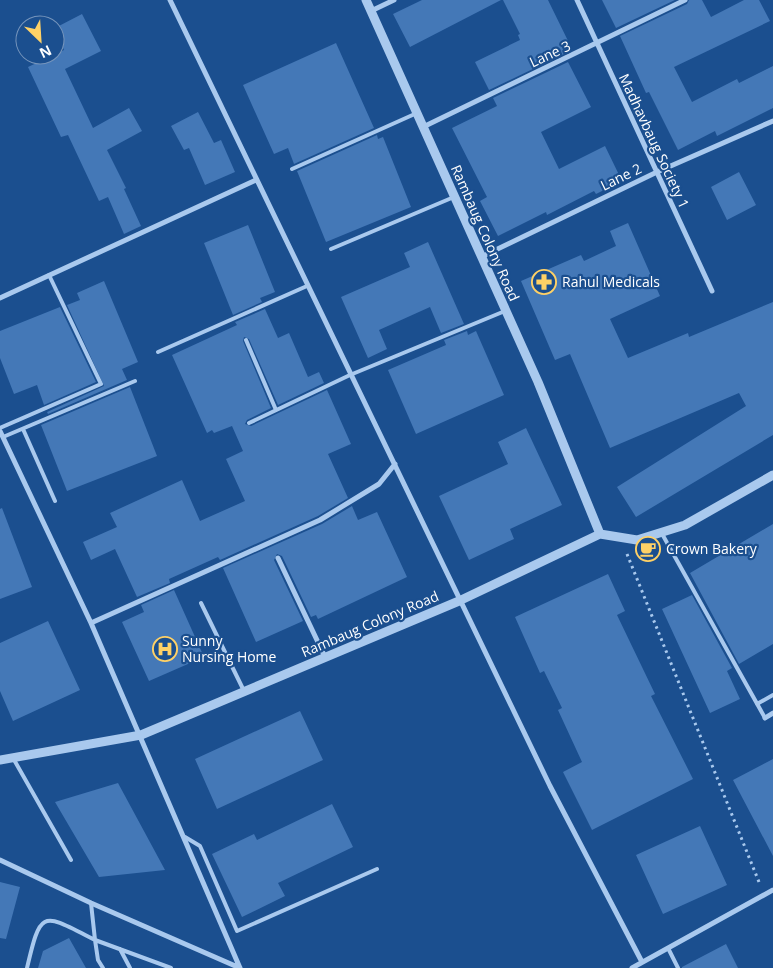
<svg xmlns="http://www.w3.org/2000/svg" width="773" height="968" viewBox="0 0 773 968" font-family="'Open Sans',sans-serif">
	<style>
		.building { fill: #4478b7 }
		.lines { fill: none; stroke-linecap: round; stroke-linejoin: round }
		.path { stroke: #a9c9ee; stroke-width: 3; stroke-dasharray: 2.5 4; stroke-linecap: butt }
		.service { stroke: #a9c9ee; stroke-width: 4 }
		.minor { stroke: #a9c9ee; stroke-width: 5 }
		.tertiary { stroke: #a9c9ee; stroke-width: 9 }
		.labels { text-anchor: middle; stroke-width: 4.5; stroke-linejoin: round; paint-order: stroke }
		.street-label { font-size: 14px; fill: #fff; stroke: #1b4f8f }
		.poi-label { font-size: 14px; fill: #fff; stroke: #1b4f8f; text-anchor: start }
	</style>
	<rect width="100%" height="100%" fill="#1b4f8f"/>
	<path class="building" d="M422,0h79l-91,47 -17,-33z
		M503,0h45l23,47 -8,5 1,2 -75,36 -14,-28 45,-22 -2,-5 2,-1z
		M602,0h73l-59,28z
		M689,0h13l9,17 33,-17h15l11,21 -96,46 18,35 45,-23 2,4 34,-17v42l-56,28 -2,-5 -37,19 -29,-58 -3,1 -26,-57 67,-32z
		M82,14l19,37 -36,18 28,59 36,-20 13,23 -35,19 19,38 -2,1 17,37 -17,8 -16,-37 -9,4 -31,-66 -7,2 -33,-70 36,-17 -9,-22z
		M336,43l38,85 -80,36 -6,-16 -14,6 -31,-69z
		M568,62l23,45 -50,25 18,37 46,-23 17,35 -26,13 -2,-3 -47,24 -1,-3 -48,24 -18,-35 7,-4 -35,-69 45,-22 -4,-8z
		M198,112l16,31 7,-3 14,32 -30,13 -16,-37 -5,2 -13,-24z
		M377,135l1,4 5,-2 28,70 -85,35 -29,-71z
		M739,172l17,33 -29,15 -16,-33z
		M628,223l32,73 -50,23 18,39 60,-25 1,4 84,-35v133l-137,82 -19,-30 129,-81 -7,-13 -129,55 -40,-94 -15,6 -34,-79 60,-26 3,6 32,-15 -6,-15z
		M248,225l27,67 -15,6 2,4 -29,13 -29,-72z
		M428,242l36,82 -23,9 -11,-26 -51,23 8,19 -19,9 -27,-61 69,-30 -6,-14z
		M104,281l34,81 -16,7 5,11 -79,34 -1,-2 57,-26 -37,-81 13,-5 -3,-7z
		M60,307l36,75 -52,23 -7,-20 -23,9 -14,-36v-27z
		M265,309l13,29 11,-5 19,44 11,-5 5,11 -46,22 -29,-66 -5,-2 -1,4 28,67 -24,12 -2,4 6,2 76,-36 24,54 -23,10 20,44 -30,18 -98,44 -2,-3 -49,22 1,4 -33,14 -22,-48 -24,11 -8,-18 34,-15 -7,-14 72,-33 18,41 45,-20 -19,-42 17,-8 -11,-25 -18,7 -2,-3 -5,3 -35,-78 65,-30 -2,-3z
		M467,331l1,4 8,-4 28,64 -88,39 -28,-64 58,-25 -2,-5z
		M130,387l27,69 -90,35 -26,-66z
		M526,428l36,77 -52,24 4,10 -45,21 -30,-64 69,-32 -10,-22z
		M352,506l6,14 19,-8 30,65 -89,42 -2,-4 -5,2 -29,-61 -5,-2 -3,6 29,61 -47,21 -33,-74 99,-44z
		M2,508l30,79 -32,12v-90z
		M773,524v120l-34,20 -49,-91z
		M608,574l17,37 -8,4 38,79 -4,2 42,83 -101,51 -29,-58 19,-10 -24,-52 4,-2 -18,-37 -4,2 -25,-56z
		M174,590l30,67 -55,24 -27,-59 22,-10 -3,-7z
		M692,595l40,73 -5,3 13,28 -30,14 -48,-104z
		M48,621l32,69 -67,31 -13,-30v-48z
		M300,711l23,49 -106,49 -22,-50z
		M773,759v97l-40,-76z
		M118,783l47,87 -66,7 -44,-75z
		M332,804l21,43 -75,36 7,13 -43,21 -30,-63 42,-20 3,6z
		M700,826l27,59 -64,29 -27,-59z
		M0,882l20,5 -14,52 -6,-1z
		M69,938l17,30h-48l5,-17z
		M726,944l12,24h-56v-1z"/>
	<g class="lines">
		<path class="path" d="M627,554l132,328"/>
		<path class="service" d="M292,169l125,-56
			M331,249l123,-52
			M246,340l30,70
			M158,352l149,-66
			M249,423l101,-48 155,-64
			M0,428l101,-44 -52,-109
			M23,429l32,72
			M3,437l132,-56
			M661,532l104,186
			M201,603l43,88
			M757,704l16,-9
			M13,758l58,102
			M185,837l15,9 37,85 140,-62
			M668,948l10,20
			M120,949l10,19
			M27,968c14,-60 15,-55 68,-28l-4,-37
			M103,968l-5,-8 -3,-20 76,28"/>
		<path class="minor" d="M170,0l380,786 92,176
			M577,0l135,291
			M371,11l23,-11
			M423,127l262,-127
			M481,257l176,-85 116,-51
			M0,298l256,-118
			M0,431l91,192 149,345
			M278,558l47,99
			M91,623l229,-103 59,-36 16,-20
			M765,718l8,-5
			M0,860l91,43 149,65
			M632,968l141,-78"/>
		<path class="tertiary" d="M366,0l172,382 62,152
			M0,760l141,-25 318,-134 141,-67 37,6 48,-15 88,-50"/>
	</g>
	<defs>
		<symbol id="pharmacy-ring" viewBox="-11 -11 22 22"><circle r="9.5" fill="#1b4f8f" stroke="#ffd166" stroke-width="1.5"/><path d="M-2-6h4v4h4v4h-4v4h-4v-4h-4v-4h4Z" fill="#ffd166"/></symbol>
		<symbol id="cafe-ring" viewBox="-11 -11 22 22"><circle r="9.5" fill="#1b4f8f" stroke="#ffd166" stroke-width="1.5"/><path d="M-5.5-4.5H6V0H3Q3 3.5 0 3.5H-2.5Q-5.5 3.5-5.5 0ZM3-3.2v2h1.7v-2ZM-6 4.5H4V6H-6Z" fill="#ffd166"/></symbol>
		<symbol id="hospital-ring" viewBox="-11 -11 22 22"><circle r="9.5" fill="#1b4f8f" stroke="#ffd166" stroke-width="1.5"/><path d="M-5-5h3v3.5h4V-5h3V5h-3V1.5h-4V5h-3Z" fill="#ffd166"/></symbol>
	</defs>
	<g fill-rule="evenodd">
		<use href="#pharmacy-ring" x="530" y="268" width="28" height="28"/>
		<use href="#cafe-ring" x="634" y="535" width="28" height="28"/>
		<use href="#hospital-ring" x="151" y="635" width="28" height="28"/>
	</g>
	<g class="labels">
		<g class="street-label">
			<text transform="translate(550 54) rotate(-25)" y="5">Lane 3</text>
			<text transform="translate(654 141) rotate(65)" y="5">Madhavbaug Society 1</text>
			<text transform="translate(621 177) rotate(-26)" y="5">Lane 2</text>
			<text transform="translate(485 233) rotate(66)" y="5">Rambaug Colony Road</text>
			<text transform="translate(370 624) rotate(-23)" y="5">Rambaug Colony Road</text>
		</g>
		<g class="poi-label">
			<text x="562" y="287">Rahul Medicals</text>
			<text x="666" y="554">Crown Bakery</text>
			<text x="182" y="646">Sunny<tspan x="182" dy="16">Nursing Home</tspan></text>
		</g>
	</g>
	<g transform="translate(40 40) rotate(155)"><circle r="24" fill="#1b4f8f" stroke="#7695bc"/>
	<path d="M0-4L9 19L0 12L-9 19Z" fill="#ffd166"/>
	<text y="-8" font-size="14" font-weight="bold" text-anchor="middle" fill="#ffffff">N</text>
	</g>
</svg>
